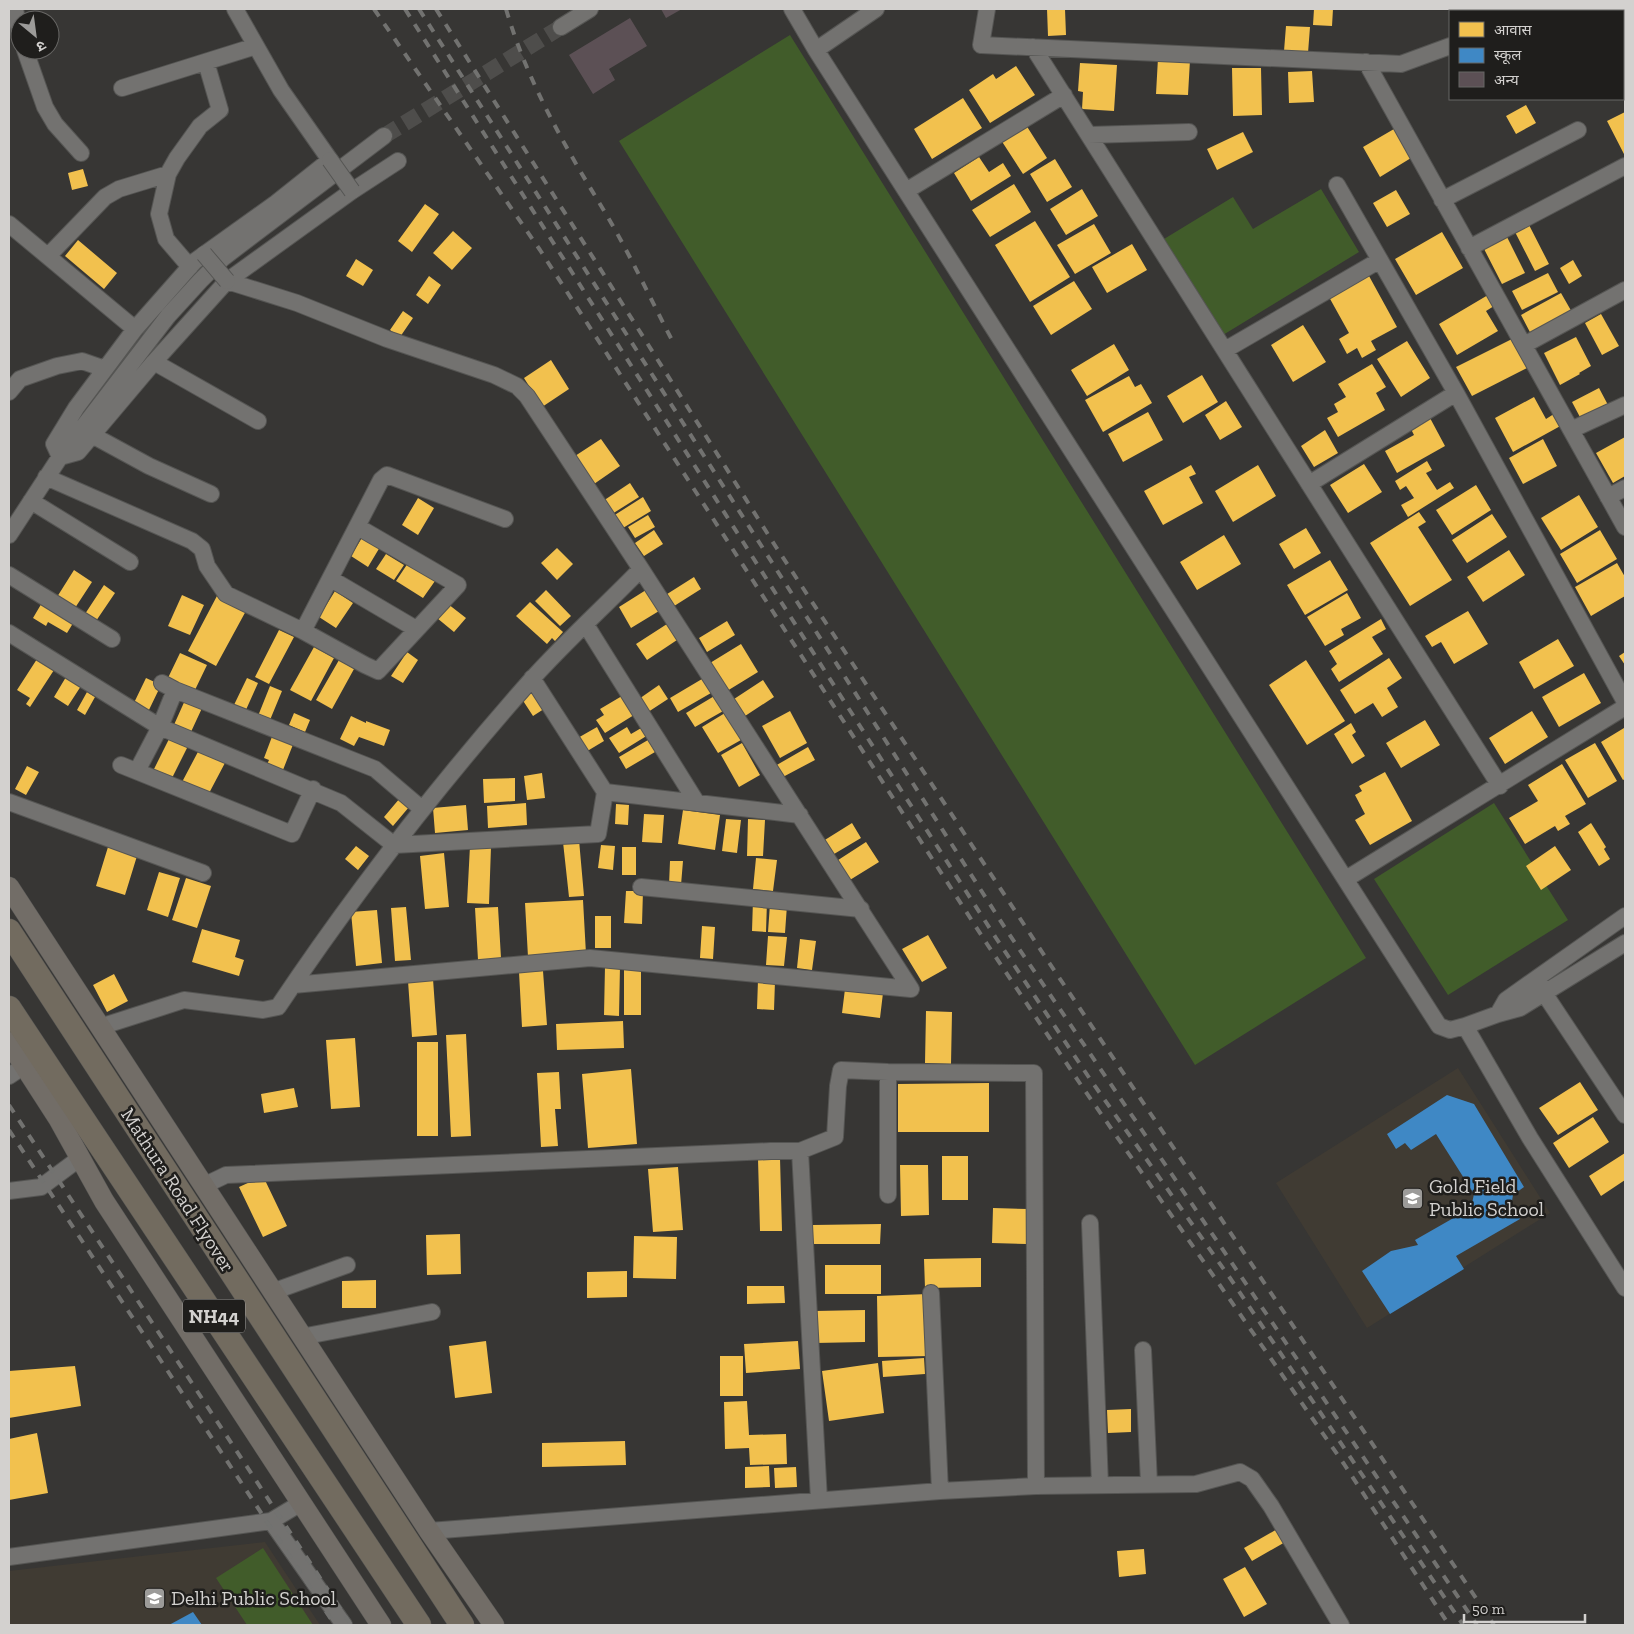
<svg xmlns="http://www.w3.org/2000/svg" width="1634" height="1634" viewBox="0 0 1634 1634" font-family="'Zilla Slab','Noto Sans Devanagari',serif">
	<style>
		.built { fill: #403b33 }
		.green { fill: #415c2a }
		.homes { fill: #f2c14e }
		.schools { fill: #3f88c5 }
		.building { fill: #5c5055 }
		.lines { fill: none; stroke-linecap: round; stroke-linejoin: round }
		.minor-tunnel { stroke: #4e4d4b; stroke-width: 16; stroke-dasharray: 16 8; stroke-linecap: butt }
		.minor-casing { stroke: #555553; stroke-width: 18 }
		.major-casing { stroke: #555553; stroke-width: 21 }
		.highway-casing { stroke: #555553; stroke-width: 25 }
		.minor { stroke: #737270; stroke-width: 16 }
		.major { stroke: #726d67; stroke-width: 20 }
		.highway { stroke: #726b5f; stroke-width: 24 }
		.rail { stroke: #727270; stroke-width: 4; stroke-dasharray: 9 9; stroke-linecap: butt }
		.minor-bridge-casing { stroke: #555553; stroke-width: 18; stroke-linecap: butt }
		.minor-bridge { stroke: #737270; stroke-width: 16 }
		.labels { text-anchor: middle; stroke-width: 5; stroke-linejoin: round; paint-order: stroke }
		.shield { fill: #1f1e1c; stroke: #9d9b99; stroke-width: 1 }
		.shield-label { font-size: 19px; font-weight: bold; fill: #d3d1cf }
		.poi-label { font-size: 20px; fill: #d3d1cf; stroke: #1f1e1c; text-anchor: start }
		.street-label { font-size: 20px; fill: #d3d1cf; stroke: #1f1e1c }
	</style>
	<rect width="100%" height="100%" fill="#373634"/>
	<path class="built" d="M1458,1068l92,145 -183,115 -91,-145z
		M265,1542l55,83h-311v-54z"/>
	<path class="green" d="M790,35l576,923 -171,107 -576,-924z
		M1321,189l38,63 -136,83 -59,-96 69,-42 20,32z
		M1494,803l74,117 -120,75 -74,-116z
		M263,1548l50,77h-66l-31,-47z"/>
	<path class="homes" d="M1047,9h18l1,26 -18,1z
		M1314,9h19l-1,17 -19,-1z
		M1286,26l24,1 -2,26 -24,-2z
		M1158,58l32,2 -2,35 -32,-1z
		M1080,63l37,2 -3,46 -32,-2 1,-17 -5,-1z
		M1016,66l19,29 -45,28 -21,-33 24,-16 3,5z
		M1232,68h29l1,47 -29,1z
		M1312,71l2,31 -25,1 -1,-31z
		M963,98l19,30 -50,31 -18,-30z
		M1526,105l10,18 -20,11 -10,-18z
		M1625,112v44l-18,-35z
		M1026,125l21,33 -24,16 -22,-34z
		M1394,129l17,29 -31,19 -17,-30z
		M1243,132l10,20 -36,18 -10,-21z
		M979,157l10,15 14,-9 8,13 -40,25 -17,-28z
		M1055,159l17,28 -25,15 -17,-28z
		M83,169l5,17 -16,4 -4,-17z
		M1014,184l17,28 -41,25 -18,-27z
		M1082,189l16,27 -32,19 -16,-26z
		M1396,190l14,24 -23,13 -14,-24z
		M425,204l14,10 -27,38 -14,-11z
		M1035,221l35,56 -40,25 -35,-57z
		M1528,223l21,41 -14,7 -21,-41z
		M1094,224l17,29 -36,21 -18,-29z
		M453,231l19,17 -20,22 -19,-17z
		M1442,232l21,36 -47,27 -21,-36z
		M1505,233l20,40 -23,11 -20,-39z
		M78,240l39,33 -13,16 -39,-33z
		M1132,244l15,26 -40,23 -15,-26z
		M356,259l17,11 -10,16 -17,-10z
		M1573,260l9,16 -13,8 -9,-16z
		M1548,273l10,19 -36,18 -10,-19z
		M429,276l12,9 -13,19 -12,-9z
		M1369,276l28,51 -26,14 5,9 -14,8 -5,-10 -10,6 -8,-15 10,-6 -20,-36z
		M1074,281l18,28 -41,26 -18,-29z
		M1561,293l12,21 -41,22 -11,-21z
		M1488,295l6,11 -8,5 12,20 -41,24 -18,-31z
		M403,311l10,7 -13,19 -10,-7z
		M1601,314l18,32 -17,9 -17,-32z
		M1303,325l23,37 -33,20 -22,-37z
		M1576,337l15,29 -12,7 1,1 -20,11 -16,-32z
		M1512,339l15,29 -55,28 -16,-29z
		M1407,341l23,37 -29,19 -24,-38z
		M1114,344l15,26 -42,26 -16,-26z
		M551,360l18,29 -27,18 -18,-29z
		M1372,364l14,23 -10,6 9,17 -47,27 -11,-19 11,-6 -4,-8 12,-7 -8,-13z
		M1202,375l16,27 -35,21 -16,-27z
		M1129,376l6,11 6,-3 11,19 -49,29 -18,-32z
		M1599,388l9,17 -27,14 -9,-17z
		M1534,397l12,22 11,-7 7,12 -51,28 -18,-34z
		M1226,401l16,26 -22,13 -15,-25z
		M1148,412l15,28 -40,22 -15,-28z
		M1430,418l15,28 -48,27 -12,-22 29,-16 -3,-6z
		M1325,430l13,23 -24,14 -13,-21z
		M1625,437v39l-12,7 -17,-30z
		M601,439l19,27 -26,18 -19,-28z
		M1543,439l14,27 -34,18 -14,-26z
		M1427,461l5,9 -6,3 11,17 13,-8 4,6 -46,29 -7,-12 13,-7 -8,-12 -6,4 -5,-9z
		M1364,464l18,28 -34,21 -18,-28z
		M1191,465l5,9 -7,3 14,26 -40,22 -19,-34z
		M1258,465l18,31 -43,26 -18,-31z
		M630,483l9,14 -27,17 -9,-13z
		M1476,485l15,25 -39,25 -16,-25z
		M1579,495l19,32 -37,23 -20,-32z
		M643,497l8,14 -33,20 -8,-13z
		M418,498l16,10 -16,27 -16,-10z
		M1419,512l7,10 -8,5 34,53 -42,26 -40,-63z
		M1492,514l15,23 -40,26 -15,-23z
		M648,515l7,12 -20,11 -7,-11z
		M1306,528l15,25 -27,16 -15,-25z
		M654,530l9,14 -19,12 -9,-13z
		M1600,530l17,29 -40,24 -17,-29z
		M1224,535l17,29 -44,26 -17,-28z
		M363,536l17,11 -12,20 -17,-11z
		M557,548l16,16 -16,16 -16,-17z
		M1509,550l16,25 -42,27 -16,-25z
		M386,554l18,11 -10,15 -18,-11z
		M1330,560l18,30 -43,25 -18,-30z
		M408,563l27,18 -12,17 -27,-17z
		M1617,563l8,14v19l-34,20 -16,-29z
		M74,570l18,12 -17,26 -18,-11z
		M694,577l7,12 -30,19 -7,-12z
		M104,585l11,8 -19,28 -11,-7z
		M546,590l25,26 -11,10 -25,-25z
		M646,590l13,21 -28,17 -12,-21z
		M335,591l18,12 -17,25 -17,-11z
		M1347,593l14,25 -20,11 3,6 -19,11 -18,-29z
		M218,594l29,15 -31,57 -28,-15z
		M182,595l22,10 -14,30 -22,-9z
		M43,601l32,19 -8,13 -19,-11 -2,4 -13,-8z
		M530,602l33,30 -8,9 -3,-3 -5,6 -31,-28z
		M448,604l18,14 -12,14 -17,-14z
		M1468,611l20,33 -34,20 -13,-22 -9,5 -7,-11z
		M1381,619l5,10 -14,8 11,17 -44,28 -8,-13 6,-5 -8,-13z
		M727,621l8,14 -28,17 -8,-14z
		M667,624l10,16 -30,20 -11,-16z
		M279,630l15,7 -25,47 -14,-7z
		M1558,639l16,27 -40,23 -15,-27z
		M741,644l17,28 -31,19 -17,-28z
		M314,647l20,11 -23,43 -21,-11z
		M407,652l11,8 -15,23 -12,-7z
		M1625,652v13l-6,-9z
		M180,653l27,12 -13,27 -27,-12z
		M1389,658l13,20 -15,10 11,19 -16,10 -9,-14 -18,11 -15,-24z
		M37,659l17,11 -24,37 -4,-3 4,-6 -13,-8z
		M339,660l15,9 -22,40 -16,-9z
		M1306,660l39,61 -38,24 -38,-60z
		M1584,673l17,30 -42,24 -17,-30z
		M66,677l15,9 -13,20 -14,-9z
		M146,678l15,7 -14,29 -15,-7z
		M247,678l11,5 -13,29 -12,-5z
		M702,679l9,14 -33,19 -8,-14z
		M763,680l11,17 -32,21 -11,-17z
		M659,685l9,14 -23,15 -9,-13z
		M270,686l12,5 -12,29 -12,-4z
		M534,688l13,19 -14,9 -13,-20z
		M87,692l8,5 -10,18 -8,-5z
		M716,695l9,15 -30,17 -9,-14z
		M622,696l12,19 -29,18 -9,-13 8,-5 -4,-6z
		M186,698l17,8 -13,28 -17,-7z
		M790,711l17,32 -27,15 -18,-32z
		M1532,711l16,26 -43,27 -16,-26z
		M294,713l16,7 -5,12 -16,-7z
		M725,713l16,27 -23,13 -16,-26z
		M351,716l15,7v-2l24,9 -6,16 -25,-9 -5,9 -14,-7z
		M1425,720l15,25 -39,23 -15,-25z
		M1351,723l5,9 -4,3 13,21 -13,8 -18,-30z
		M597,727l7,14 -20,12 -8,-14z
		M627,727l4,7 12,-7 5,8 -29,18 -10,-15z
		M1624,728l1,51 -2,1 -22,-38z
		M273,734l21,8 -13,33 -16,-6 4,-9 -5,-2z
		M171,735l18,9 -20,40 -18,-9z
		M648,740l7,12 -29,17 -7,-12z
		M742,743l18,32 -21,12 -18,-32z
		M1595,743l22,38 -29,17 -23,-38z
		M808,747l7,13 -34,18 -6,-12z
		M200,748l26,13 -19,36 -26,-13z
		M1562,764l24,40 -21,12 5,8 -12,7 -3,-5 -30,18 -16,-26 29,-17 -10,-16z
		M27,766l12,6 -13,23 -11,-6z
		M1385,772l27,49 -42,24 -15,-25 10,-6 -10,-19 7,-4 -3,-5z
		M542,773l3,25 -18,2 -3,-24z
		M515,778v23l-31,2 -1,-24z
		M400,798l9,9 -16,19 -9,-9z
		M526,803l1,22 -39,3 -1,-22z
		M616,804l13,1 -1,20 -13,-1z
		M466,805l2,25 -33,3 -2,-25z
		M683,810l37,5 -5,35 -37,-6z
		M644,814l20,1 -2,28 -20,-1z
		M726,819l15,1 -4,33 -15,-2z
		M748,819l17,1 -2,36h-16z
		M852,823l9,15 -32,19 -9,-14z
		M1591,823l15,24 -2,2 6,10 -11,7 -21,-34z
		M579,840l5,56 -15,1 -6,-55z
		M866,842l13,20 -34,21 -13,-19z
		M601,845l14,1 -2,24 -15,-2z
		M356,846l13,10 -11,14 -13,-11z
		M470,846l21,1 -2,57 -22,-1z
		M1555,846l16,24 -30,20 -15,-24z
		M108,847l29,9 -12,39 -29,-9z
		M622,847h14v28h-14z
		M444,853l5,54 -24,2 -5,-53z
		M756,858l21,2 -4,31 -20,-2z
		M670,861h13l-2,24h-12z
		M159,872l21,6 -12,39 -21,-7z
		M186,878l25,8 -14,42 -25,-8z
		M626,891h17l-1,33 -18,-1z
		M583,900l3,54 -58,3 -3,-54z
		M753,900l14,1 -1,31 -14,-1z
		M770,904l17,1 -2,28 -17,-1z
		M406,907l5,53 -16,1 -4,-53z
		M498,907l3,51 -23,2 -3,-52z
		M377,910l5,53 -26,3 -5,-54z
		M595,916h16v32h-16z
		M702,926l13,1 -2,32 -13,-1z
		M202,929l38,11 -5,17 9,3 -5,16 -47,-14z
		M928,935l19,33 -25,14 -20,-33z
		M768,936l19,1 -3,29 -18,-1z
		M800,939l16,2 -4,29 -15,-2z
		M605,966h15l-1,50 -15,-1z
		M624,966h17v49h-17z
		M543,971l4,54 -25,2 -3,-55z
		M114,974l14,27 -21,11 -14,-27z
		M433,979l4,56 -25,2 -4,-56z
		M758,980l17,1 -1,29 -17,-1z
		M845,989l38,4 -3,25 -38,-5z
		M926,1011l26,1 -1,52 -26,-1z
		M623,1021l1,27 -67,2 -1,-26z
		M466,1034l5,102 -20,1 -5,-102z
		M355,1038l5,69 -29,2 -5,-69z
		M417,1042h21v94h-21z
		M631,1069l6,75 -49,4 -6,-74z
		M559,1072l2,37h-6l3,37 -17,1 -4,-74z
		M1580,1082l18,28 -40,25 -19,-27z
		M989,1083v49h-91v-48z
		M294,1088l4,19 -34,6 -3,-19z
		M1593,1117l16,25 -40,26 -16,-25z
		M1625,1153v27l-24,16 -12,-20z
		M942,1156h26v44h-26z
		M780,1158l2,73h-22l-2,-72z
		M900,1165h28l1,50 -28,1z
		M678,1167l5,63 -30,2 -5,-63z
		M263,1176l24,50 -24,11 -24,-50z
		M993,1208l35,1 -1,35 -35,-1z
		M881,1224l-1,20h-67v-19z
		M460,1234l1,40 -34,1 -1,-40z
		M634,1236l43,1 -1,42 -43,-1z
		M981,1258v29l-56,1 -1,-29z
		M825,1265h56v29h-56z
		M627,1271v26l-40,1v-26z
		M376,1280v28h-34v-27z
		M747,1286h37l1,17 -38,1z
		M928,1294l2,62 -52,1 -1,-61z
		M865,1310v32l-50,1v-32z
		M486,1341l6,52 -37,5 -6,-52z
		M798,1341l2,28 -54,4 -2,-29z
		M720,1356h23v40h-23z
		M924,1358l1,16 -42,3 -1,-16z
		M878,1363l6,50 -55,8 -7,-50z
		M75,1366l6,40 -72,12v-47z
		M747,1401l2,34 37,-1 1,30 -37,1 -1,-17 -24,1 -1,-47z
		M1131,1409v23l-23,1 -1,-23z
		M37,1433l11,60 -39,7v-61z
		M625,1441l1,24 -84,2v-24z
		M769,1466l1,21 -25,1v-21z
		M796,1467l1,20 -22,1 -1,-20z
		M1279,1528l8,13 -35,20 -8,-13z
		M1144,1549l2,25 -27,3 -2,-26z
		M1245,1567l22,37 -23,13 -21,-38z"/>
	<path class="schools" d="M1447,1095l27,9 50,83 -11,8 -2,12 9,12 -64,37 8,13 -74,45 -28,-43 29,-20 27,-6 -3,-5 56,-32 3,-14 -38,-60 -25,16 -6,-7 -9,6 -9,-15z
		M193,1612l9,13h-33z"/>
	<path class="building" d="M661,9h21l-16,9z
		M630,18l17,28 -38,23 6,11 -22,14 -24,-39z"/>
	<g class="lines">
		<path class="minor-tunnel" d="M384,136l177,-109"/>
		<defs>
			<path id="minor" d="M15,9l5,27
				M235,9l46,81 49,70 -54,43 -81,58 -60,68 -59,79 -22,36 6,13 18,-5 76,-90 73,-81 125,-90 46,-30
				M792,9l24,41
				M876,9l-60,41 623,976 11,4 15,-4 33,-12 22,-6 105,-65
				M987,9l-6,36 420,19 49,-18
				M1506,9l1,2
				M1567,9l2,2
				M1542,11l7,-2
				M561,27l29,-18
				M1623,41l2,-1
				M1033,47l467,739
				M25,50l20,57 10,17 26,29
				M1366,62l259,465
				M122,88l134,-42
				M1089,135l100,-3
				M1337,185l119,208 169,309
				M906,191l158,-96
				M1442,200l136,-70
				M9,224l126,105
				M1469,248l156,-82
				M48,256l57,-59 14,-8 49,-15
				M190,267l-24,-28 -7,-25 9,-40 9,-16 23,-32 20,-16 -14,-48
				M227,281l70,22 90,36 107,36 23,11 10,10 114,173 270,420
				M1524,345l101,-55
				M1225,350l155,-90
				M154,362l104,59
				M9,392l11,-13 37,-13 25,-5 23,8
				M1571,430l54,-25
				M92,435l57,31 62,28
				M46,477l146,64 10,8 5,17 19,28 77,37 62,34 13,6 80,-86 -100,-58
				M1309,484l147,-91
				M1608,497l17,-9
				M31,501l99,61
				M9,535l51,-78 108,-141 32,-35 23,-23 161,-122
				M9,575l103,64
				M331,579l85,50
				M586,625l111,178
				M303,631l78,-151 6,-5 118,44
				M9,633l151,94 181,76 53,42 204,-11 7,-42 -73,-114
				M162,683l13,7 200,79 47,40
				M121,765l171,69 21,-45
				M137,771l23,-44 15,-37
				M605,792l195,23
				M9,802l194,71
				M1346,879l279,-172
				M641,887l220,22
				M1538,978l6,15 81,122
				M293,985l297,-27 321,31
				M1498,1014l8,-14 119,-84
				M1465,1026l65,112 95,150
				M100,1027l84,-27 79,10 15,-3c77,-115 162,-224 253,-327 34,-38 74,-74 110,-111
				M9,1076l15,-10
				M800,1151l19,349
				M203,1186l23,-11 545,-24h29l35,-14 3,-51 3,-16 47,2 146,1 2,413
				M9,1191l32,-4 39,-29
				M888,1195v-123
				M1090,1223l10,262
				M272,1292l75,-27
				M931,1293l9,198
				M301,1337l131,-25
				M1143,1350l6,134
				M271,1521l73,104
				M429,1531l511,-40 96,-5 160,-2 44,-12 12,7 19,27 70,119
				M9,1557l262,-36 30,-18"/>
			<path id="major" d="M9,887l420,644 65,94
				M9,1042l49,76 46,83 277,424"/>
			<path id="highway" d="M9,931l453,694
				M9,1008l410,617"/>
		</defs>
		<use href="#minor" class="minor-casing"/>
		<use href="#major" class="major-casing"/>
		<use href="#highway" class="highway-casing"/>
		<use href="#minor" class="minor"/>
		<use href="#major" class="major"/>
		<use href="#highway" class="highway"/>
		<path class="rail" d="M374,9l166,241 447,694 94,141 263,379 105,161
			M405,9l444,700 147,229 94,141 140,199 233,347
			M419,9l588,922 470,694
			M436,9l340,538 270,411 448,667
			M506,9c21,72 58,136 97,200 26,43 48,91 71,135
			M9,1105l342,520
			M9,1130l326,495"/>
		<defs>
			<path id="minor-bridge" d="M330,160l22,31
				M204,254l23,27"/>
		</defs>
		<use href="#minor-bridge" class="minor-bridge-casing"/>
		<use href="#minor-bridge" class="minor-bridge"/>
	</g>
	<defs>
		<symbol id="school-square" viewBox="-11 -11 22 22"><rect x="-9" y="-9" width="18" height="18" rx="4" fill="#9c9b99" stroke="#1f1e1c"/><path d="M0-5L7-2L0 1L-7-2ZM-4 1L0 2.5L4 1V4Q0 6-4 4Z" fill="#fff"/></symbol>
	</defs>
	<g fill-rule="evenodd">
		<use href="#school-square" x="1400" y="1186" width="25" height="25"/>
		<use href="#school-square" x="142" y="1586" width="25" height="25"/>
	</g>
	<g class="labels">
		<rect class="shield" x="183" y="1299.5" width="62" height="33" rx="4"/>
		<g class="shield-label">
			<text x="214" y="1323">NH44</text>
		</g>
		<g class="poi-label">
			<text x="1429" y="1193">Gold Field<tspan x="1429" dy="23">Public School</tspan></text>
			<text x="171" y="1605">Delhi Public School</text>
		</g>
		<g class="street-label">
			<text transform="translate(178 1190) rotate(57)" y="7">Mathura Road Flyover</text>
		</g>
	</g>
	<rect width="1634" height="1634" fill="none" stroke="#d3d1cf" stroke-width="20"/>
	<rect x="1449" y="10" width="175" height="90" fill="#1f1e1c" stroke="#676664"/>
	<rect x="1459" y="22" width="25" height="15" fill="#f2c14e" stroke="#676664"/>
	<text x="1494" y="35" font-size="15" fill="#d3d1cf">आवास</text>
	<rect x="1459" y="48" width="25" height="15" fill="#3f88c5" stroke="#676664"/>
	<text x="1494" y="60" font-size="15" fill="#d3d1cf">स्कूल</text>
	<rect x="1459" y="72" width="25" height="15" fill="#5c5055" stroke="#676664"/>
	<text x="1494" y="85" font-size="15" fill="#d3d1cf">अन्य</text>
	<g transform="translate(35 35) rotate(151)"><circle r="24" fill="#1f1e1c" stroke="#676664"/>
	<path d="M0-4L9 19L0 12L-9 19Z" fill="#9c9b99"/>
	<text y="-8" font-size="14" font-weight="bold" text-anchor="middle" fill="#d3d1cf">उ</text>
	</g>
	<path d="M1464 1614v8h121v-8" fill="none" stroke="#d3d1cf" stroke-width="2.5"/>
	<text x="1472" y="1614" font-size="15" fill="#d3d1cf" stroke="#1f1e1c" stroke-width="4" paint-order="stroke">50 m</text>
</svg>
